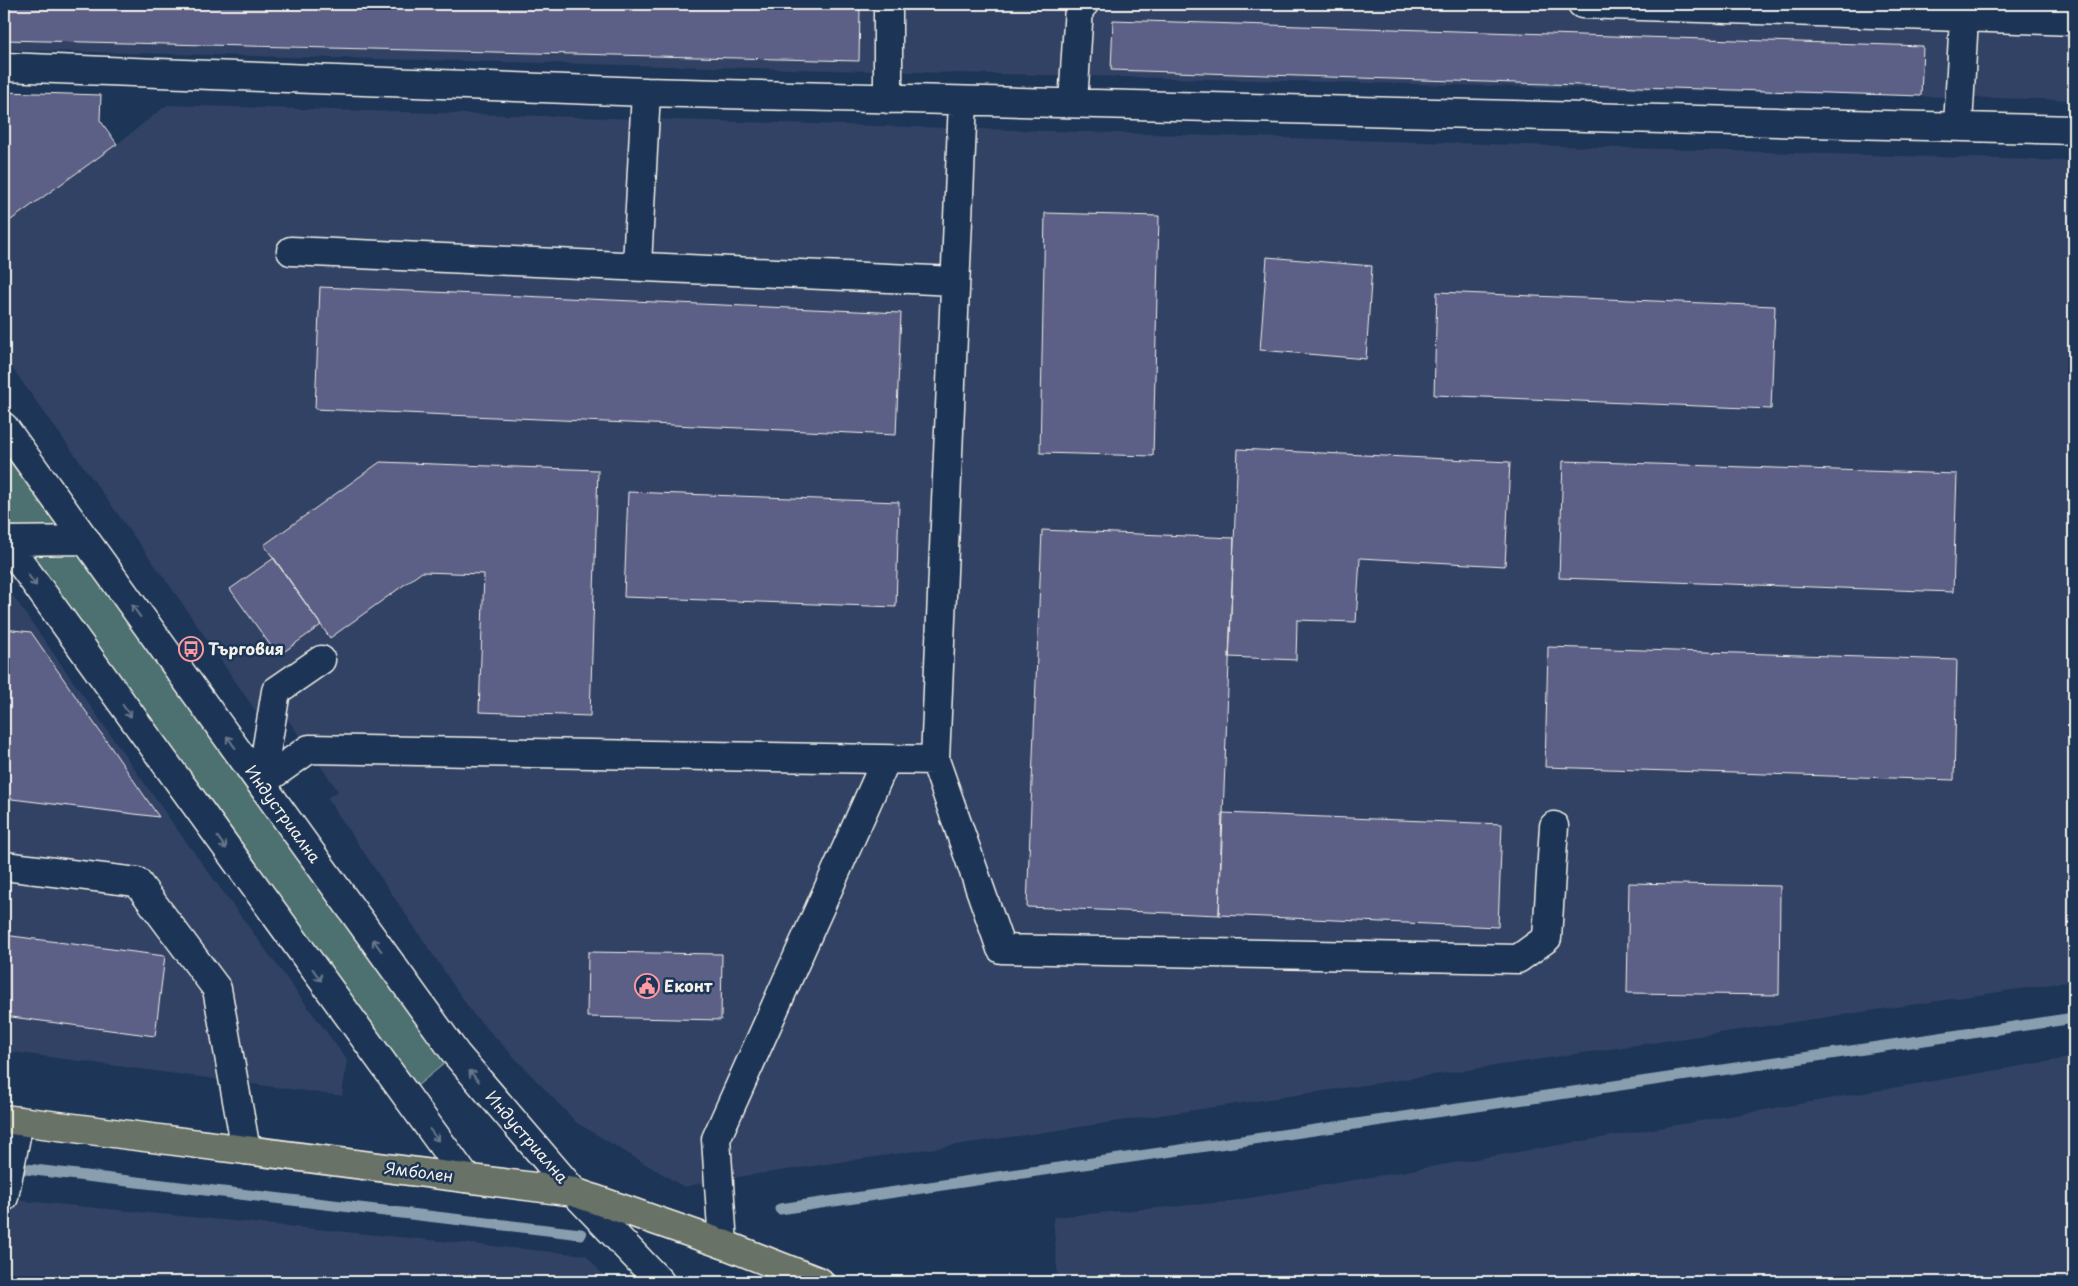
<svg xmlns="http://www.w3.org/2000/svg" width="2078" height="1286" viewBox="0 0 2078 1286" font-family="'Playpen Sans',sans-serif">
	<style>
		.built { fill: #304265 }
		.green { fill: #4d7071; stroke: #a0b0ac }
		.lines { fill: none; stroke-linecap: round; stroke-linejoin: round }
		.stream { stroke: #899eae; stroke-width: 11 }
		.building { fill: #5c6187; stroke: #f4f1e8 }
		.minor-casing { stroke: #f4f1e8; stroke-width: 31 }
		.major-casing { stroke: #f4f1e8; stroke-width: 31 }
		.minor { stroke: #1d3557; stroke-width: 28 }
		.major { stroke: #687266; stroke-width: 28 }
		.oneway { stroke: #68778a }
		.labels { text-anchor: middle; stroke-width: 5; stroke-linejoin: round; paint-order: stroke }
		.poi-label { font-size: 16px; font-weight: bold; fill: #f4f1e8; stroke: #1d3557; text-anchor: start }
		.street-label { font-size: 16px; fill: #f4f1e8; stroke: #1d3557 }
	</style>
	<rect width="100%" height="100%" fill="#1d3557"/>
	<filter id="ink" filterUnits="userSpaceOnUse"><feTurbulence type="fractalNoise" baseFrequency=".02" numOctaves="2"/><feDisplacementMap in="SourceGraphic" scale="10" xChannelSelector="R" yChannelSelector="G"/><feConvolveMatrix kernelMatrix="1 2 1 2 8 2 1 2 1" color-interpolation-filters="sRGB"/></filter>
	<g filter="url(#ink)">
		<path class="built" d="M4,4h2070v96l-2070,-50z
			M167,105l1905,56 2,1v819l-1356,199 -34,7 -107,-64 -104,-109 -146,-216 11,-7 -49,-70 -28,-2 -86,-126 -171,-236v-132l113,-81z
			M4,583l172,245 171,232 -5,36 -338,-45z
			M2074,1057v225h-1016l-5,-65 172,-15z
			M4,1199l582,56 23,27h-605z"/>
		<path class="green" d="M4,427l452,627 -51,42 -401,-556z"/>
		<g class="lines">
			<path class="stream" d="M9,1167l572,67
				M780,1209l1294,-191"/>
		</g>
		<path class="building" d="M4,4h743l113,3 -1,54 -855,-21z
			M1113,20l810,26 -2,50 -810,-26z
			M4,92l97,3 -1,25 17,24 -113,81z
			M1045,213l114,3 -6,240 -113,-3z
			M1267,257l105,9 -6,93 -106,-9z
			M320,287l581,26 -5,122 -581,-26z
			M1437,292l338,14 -4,103 -337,-14z
			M1238,449l272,13 -5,104 -145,-8 -4,64 -59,-2 -1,40 -67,-3z
			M1563,461l394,13 -4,118 -394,-14z
			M380,462l218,8 -8,246 -111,-4 5,-138 -62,-2 -92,66 -66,-93z
			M628,492l271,10 -3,105 -272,-10z
			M1042,530l192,8 -15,377 -192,-8z
			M274,558l47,67 -43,31 -48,-67z
			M4,629l27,3 128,185 -155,-19z
			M1548,647l409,13 -3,120 -409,-13z
			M1222,813l280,11 -4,103 -279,-12z
			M1629,883l151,3 -1,109 -152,-2z
			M4,935l161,21 -10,80 -151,-20z
			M588,952l134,2 -1,66 -134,-3z"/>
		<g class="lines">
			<defs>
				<path id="minor" d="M1582,4l492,17
					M4,67l642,25 1428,38
					M888,99v-95
					M963,101l-28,659 66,189 517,10 29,-21 7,-112
					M1073,103l6,-96 5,-3
					M1958,126l6,-109
					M291,251l664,30
					M637,265l9,-173
					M4,427l452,627 118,138 86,90
					M4,540l462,638
					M4,541l82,-1
					M321,660l-45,31 -15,92 48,-34 626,11
					M4,866l133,16 80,107 29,161
					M4,1197l15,-76
					M723,1244l-7,-105 170,-379"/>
				<path id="major" d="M4,1119l570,73 149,52 97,38"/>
			</defs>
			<use href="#minor" class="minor-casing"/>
			<use href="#major" class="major-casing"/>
			<use href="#minor" class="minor"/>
			<use href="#major" class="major"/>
		</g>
		<defs><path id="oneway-shaft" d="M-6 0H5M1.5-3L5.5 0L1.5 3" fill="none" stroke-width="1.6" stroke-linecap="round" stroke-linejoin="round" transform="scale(1.25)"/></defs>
		<g class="oneway">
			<use href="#oneway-shaft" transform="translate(32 580) rotate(54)"/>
			<use href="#oneway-shaft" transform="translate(136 611) rotate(-126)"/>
			<use href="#oneway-shaft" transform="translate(127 711) rotate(54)"/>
			<use href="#oneway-shaft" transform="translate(231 742) rotate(-126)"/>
			<use href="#oneway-shaft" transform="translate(222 843) rotate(54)"/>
			<use href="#oneway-shaft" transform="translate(377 945) rotate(-126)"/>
			<use href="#oneway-shaft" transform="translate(317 975) rotate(54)"/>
			<use href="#oneway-shaft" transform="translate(474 1076) rotate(-131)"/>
			<use href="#oneway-shaft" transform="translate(434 1135) rotate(53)"/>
		</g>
	</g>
	<defs>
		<symbol id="bus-ring" viewBox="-11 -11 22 22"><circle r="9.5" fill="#1d3557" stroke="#ff9aa2" stroke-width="1.5"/><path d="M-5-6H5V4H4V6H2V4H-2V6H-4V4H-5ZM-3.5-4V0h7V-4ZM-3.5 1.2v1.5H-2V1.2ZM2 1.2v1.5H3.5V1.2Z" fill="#ff9aa2"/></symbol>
		<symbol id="civic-ring" viewBox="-11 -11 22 22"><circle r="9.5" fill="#1d3557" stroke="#ff9aa2" stroke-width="1.5"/><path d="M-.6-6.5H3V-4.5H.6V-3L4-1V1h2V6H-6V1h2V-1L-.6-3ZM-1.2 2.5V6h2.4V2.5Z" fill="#ff9aa2"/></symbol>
	</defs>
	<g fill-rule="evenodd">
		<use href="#bus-ring" x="177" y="635" width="28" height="28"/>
		<use href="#civic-ring" x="633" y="972" width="28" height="28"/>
	</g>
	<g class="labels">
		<g class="poi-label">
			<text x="208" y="655">Търговия</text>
			<text x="664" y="992">Еконт</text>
		</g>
		<g class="street-label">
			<text transform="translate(283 814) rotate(54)" y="6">Индустриална</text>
			<text transform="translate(527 1137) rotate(49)" y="6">Индустриална</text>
			<text transform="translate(419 1172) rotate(7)" y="6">Ямболен</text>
		</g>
	</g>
	<rect width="2078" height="1286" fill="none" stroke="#1d3557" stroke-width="20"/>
	<rect x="10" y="10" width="2058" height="1266" fill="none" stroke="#f4f1e8" stroke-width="2" filter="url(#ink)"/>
</svg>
